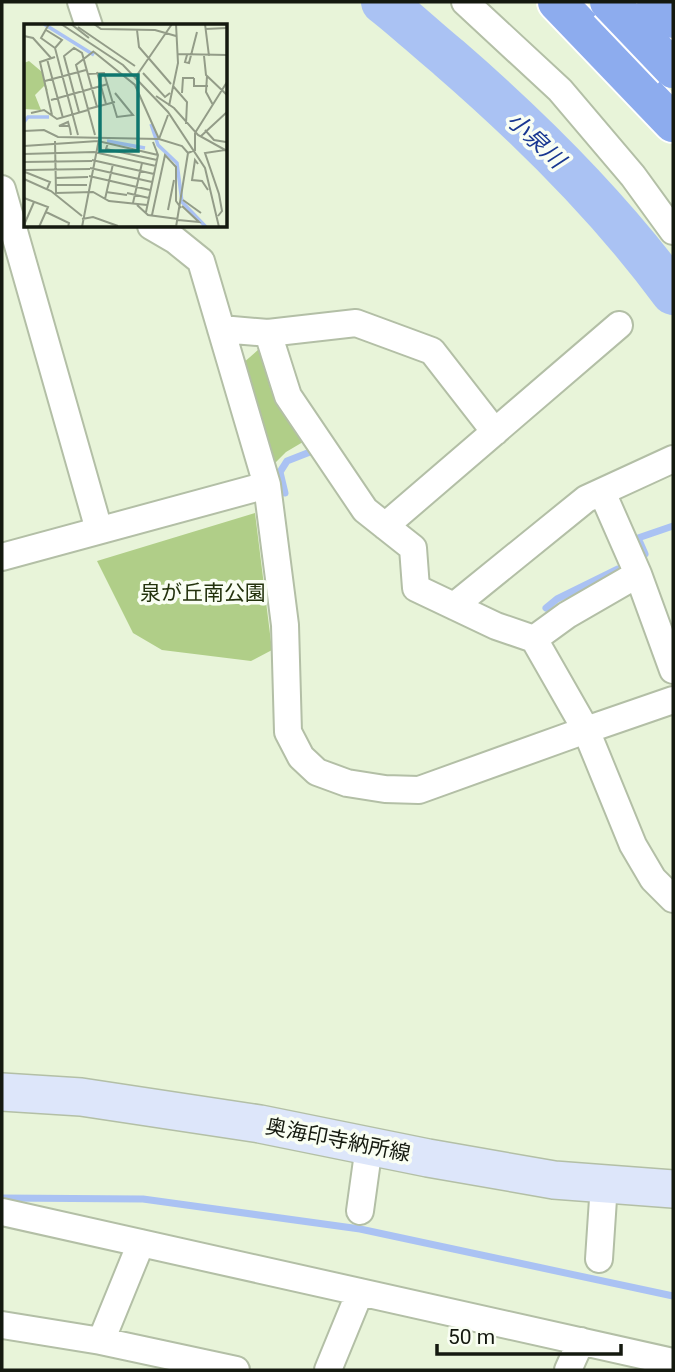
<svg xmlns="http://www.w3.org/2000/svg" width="675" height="1372" viewBox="0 0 675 1372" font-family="Roboto,'Noto Sans JP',sans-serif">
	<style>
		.green { fill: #b0ce88 }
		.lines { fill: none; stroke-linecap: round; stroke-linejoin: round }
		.stream { stroke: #aac2f3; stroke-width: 7 }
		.river { stroke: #aac2f3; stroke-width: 44 }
		.minor-casing { stroke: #b3bfa6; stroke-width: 30 }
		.secondary-casing { stroke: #b3bfa6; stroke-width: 40 }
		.motorway-casing { stroke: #fff; stroke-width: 42 }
		.minor { stroke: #fff; stroke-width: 26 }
		.secondary { stroke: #dde6fa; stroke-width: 37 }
		.motorway { stroke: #8dacee; stroke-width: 38 }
		.motorway-bridge-casing { stroke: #fff; stroke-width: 42; stroke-linecap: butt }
		.motorway-bridge { stroke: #8dacee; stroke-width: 38 }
		.labels { text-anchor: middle; stroke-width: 7; stroke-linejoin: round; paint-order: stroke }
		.park-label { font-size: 21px; fill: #23320d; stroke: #f9fef3 }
		.street-label { font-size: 21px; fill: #14190f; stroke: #f9fef3 }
		.water-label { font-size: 23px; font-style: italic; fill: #183791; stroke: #f9fef3 }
		.inset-river { fill: none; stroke: #aac2f3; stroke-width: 3.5 }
		.inset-road { fill: none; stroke: #939c88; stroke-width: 2 }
		.view { fill: #0f766e; fill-opacity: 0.15; stroke: #0f766e; stroke-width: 3.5 }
		.inset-edge { fill: none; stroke: #14190f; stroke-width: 3.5 }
	</style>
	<rect width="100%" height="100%" fill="#e8f4d9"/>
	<path class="green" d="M259,349l6,6 43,84 -22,13 -14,14 -30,-102z
		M255,513l17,137 -21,11 -89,-11 -29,-17 -36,-72z"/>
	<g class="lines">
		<path class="stream" d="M285,493l-5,-21 7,-11 23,-9
			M645,554l-7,-16 35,-12
			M546,608l11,-9 61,-30
			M2,1198l141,1 217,30 313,67"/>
		<path class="river" d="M383,2c22,17 43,37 65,55 82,71 161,149 225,236"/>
		<defs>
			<path id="minor" d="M81,2l8,24
				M465,2l95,88 73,86 40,55
				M2,189l97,341
				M151,226l24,14 26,21 66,224 18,140 3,107 13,25 16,15 30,11 38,6 34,1 167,-60 -52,-91 -38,-13 -80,-38 -3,-40 -48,-38 -77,-114 -20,-63
				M221,329l47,4 88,-10 76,28 63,81
				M602,492l36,82
				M385,526l234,-201
				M2,557l265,-72
				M454,606l132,-107 87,-40
				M534,639l33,-24 71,-41 35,96
				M673,700l-87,30 47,115 20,34 20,20
				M360,1211l9,-65
				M2,1212l671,150
				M141,1243l-40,98 135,29
				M599,1259l5,-75
				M2,1325l99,16
				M328,1370l32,-78
				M568,1370l13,-29"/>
			<path id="secondary" d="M2,1092l79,5 179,27 168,34 126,22 119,9"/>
			<path id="motorway" d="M557,2l116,121"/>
		</defs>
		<use href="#minor" class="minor-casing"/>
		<use href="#secondary" class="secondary-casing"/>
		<use href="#motorway" class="motorway-casing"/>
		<use href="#minor" class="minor"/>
		<use href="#secondary" class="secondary"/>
		<use href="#motorway" class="motorway"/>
		<defs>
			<path id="motorway-bridge" d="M609,2l64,67
				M656,2l17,17"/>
		</defs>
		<use href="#motorway-bridge" class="motorway-bridge-casing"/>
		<use href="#motorway-bridge" class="motorway-bridge"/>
	</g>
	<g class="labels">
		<g class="park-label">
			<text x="203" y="600">泉が丘南公園</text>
		</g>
		<g class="street-label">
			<text transform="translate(338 1140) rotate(11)" y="7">奥海印寺納所線</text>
		</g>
		<g class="water-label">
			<text transform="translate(536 140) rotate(43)" y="8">小泉川</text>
		</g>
	</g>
	<g transform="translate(24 24)">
		<rect width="203" height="203" fill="#e8f4d9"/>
		<path d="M5,37l13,11 6,19 -4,-5 -9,9 6,15 -17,-1v-46z" fill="#b0ce88"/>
		<path class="inset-river" d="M20,0l50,31M0,98l4,-5h21M127,100l7,21 19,18 5,39 24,25M83,117l38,7"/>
		<path class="inset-road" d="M25,0l-8,14 14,10 23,87M37,0l62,41 45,47 37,56 14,59M47,0l18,14M70,0l7,5 54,1 21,6M181,0l4,32M54,3l57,39M181,5l22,-1M22,6l16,10 -7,8M113,6l2,17 32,37M0,12l9,2 18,20M70,27l-18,14 19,70M70,28l41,33 24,54M153,30l50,1M163,31l-2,7 4,1 8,-31M180,32l2,19 21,20M23,35l16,59M73,48l9,32M119,49l22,24 5,-4M64,50l16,-1 13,44 16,-2 -18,-22M183,52l-1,16 7,13M111,54l37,-54M170,54v8h14M21,57l41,-11M149,62l14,16 -1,22M158,69l1,-15h11M132,72l18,12 24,27 29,16M27,76l57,-16M145,82l9,-43 -2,-39M64,85l27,-7M55,88l-15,-56 10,-8 8,5 15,54M7,89l13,-3 13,9 31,-9M28,91l-12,-53 15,-5M45,102h-10l9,-4 2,7 1,6M181,106l9,10 12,2M0,107l20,-1 14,7 101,2 23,7 6,7 7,-3M176,113l27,-25M135,115l9,-24M31,117l1,52 37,-1 16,9 38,4M84,119l-2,6 51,11M0,122l74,-5 60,14M171,127v-18l32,-51M0,130l70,-2 62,14M68,136l62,14M0,138l68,-1M174,140l-3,-4 -3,20 10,1 6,9M66,144l62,14M0,146l66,-1M1,148l25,10 -3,7M65,152l61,14M31,154l33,-1M0,155l27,12 31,25M31,161h32M82,168l21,3M103,169l22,5M0,174l24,9 -9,20M81,175l8,-35M159,176l18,13M109,179l9,-40M113,181l11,10 30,4M144,186l6,-30M22,188l23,11 -1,4M122,188l12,-57 -5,-13M128,191l13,-60 11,12v34l5,7M194,192l4,-5 -3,-17 -14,-41 20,-3M58,195l11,-2 25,9M154,196l21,2 -17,-16M0,201l10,-23M58,203l17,-88M90,203l62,-1M152,203l12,-74"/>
		<path class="view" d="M76,51h38v76h-38z"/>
		<rect width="203" height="203" class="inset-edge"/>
	</g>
	<rect width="675" height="1372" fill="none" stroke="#14190f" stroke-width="7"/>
	<path d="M437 1344v10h184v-10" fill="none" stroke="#14190f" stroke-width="3.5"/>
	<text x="448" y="1344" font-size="21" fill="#14190f" stroke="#f9fef3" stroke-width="5" paint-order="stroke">50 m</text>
</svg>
